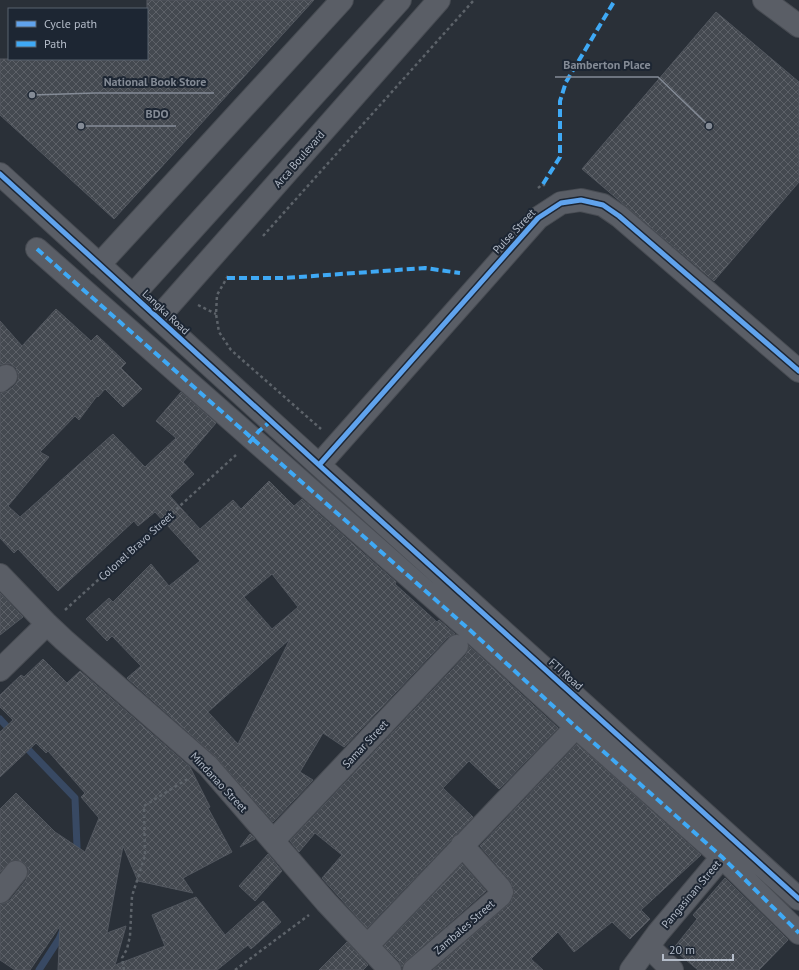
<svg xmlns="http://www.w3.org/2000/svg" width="799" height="970" viewBox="0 0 799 970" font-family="'PT Sans',sans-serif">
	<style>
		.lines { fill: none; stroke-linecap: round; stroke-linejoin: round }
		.stream { stroke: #384963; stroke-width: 7 }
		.building { fill: url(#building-cross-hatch); stroke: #52575f; fill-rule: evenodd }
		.minor-casing { stroke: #484c53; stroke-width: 24 }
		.path { stroke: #5d636a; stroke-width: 2.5; stroke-dasharray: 3 3; stroke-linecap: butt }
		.minor { stroke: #5a5e66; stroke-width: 22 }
		.quiet { stroke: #3fa9f5; stroke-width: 4; stroke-dasharray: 8 4; stroke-linecap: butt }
		.cycleway-casing { stroke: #1d2633; stroke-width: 8 }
		.cycleway { stroke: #60a3ed; stroke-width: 5 }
		.labels { text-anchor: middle; stroke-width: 4; stroke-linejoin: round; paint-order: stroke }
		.street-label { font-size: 11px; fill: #b4bcc9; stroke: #1d2633 }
		.leader { fill: none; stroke: #848b96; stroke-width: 1.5 }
		.callout-dot { fill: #848b96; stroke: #1d2633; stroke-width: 1.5 }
		.callout-label { font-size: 12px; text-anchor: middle; font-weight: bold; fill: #848b96; stroke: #1d2633; stroke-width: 4; stroke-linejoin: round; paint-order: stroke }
	</style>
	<defs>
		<pattern id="building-cross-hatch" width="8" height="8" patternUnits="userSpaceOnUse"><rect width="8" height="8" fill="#444950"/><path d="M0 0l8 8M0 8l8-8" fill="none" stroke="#5d6168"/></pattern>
	</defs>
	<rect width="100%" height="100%" fill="#2a3038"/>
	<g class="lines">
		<path class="stream" d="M0,719l12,13
			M22,743l53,55 2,49 -1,8
			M39,970l20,-31 4,-9"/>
	</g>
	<path class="building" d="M147,0h167l-200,219 -114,-104v-56h147z
		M716,12l83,70v100l-85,99 -132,-112z
		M56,309l35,32 6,-6 29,28 -5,5 21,21 -19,18 -18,-18 -7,8 -1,-1 -18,24 -4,-4 -35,36 9,5 -41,49 12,11 93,-83 32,33 31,-29 -20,-17 25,-29 35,31 -33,39 11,12 -24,22 30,33 33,-29 8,9 28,-28 25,25 8,-7 94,83 -1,2 42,38 2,-2 16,14 -7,3 -104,110 -21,-14 -23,39 13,8 -40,42 -57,-65 -89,-79 14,-12 -29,-30 -5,5 -21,-22 23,-21 4,4 38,-38 18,22 31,-25 -45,-49 -17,14 -4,-5 -76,70 -40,-42 -4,4 -14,-15v-145l8,-2 6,-5 4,-5v-7l-2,-6 -5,-4h-7l-4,1v-44l22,25zM272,574l26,33 -26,22 -28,-32zM290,639l-52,105 -30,-32z
		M0,593l23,24 -23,18z
		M469,646l89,82 -59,61 -30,-28 -26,27 30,29 -106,111 -45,-50 20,-23 -27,-22 -16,19 -9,-11 176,-186z
		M43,659l24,24 13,-12 110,96 20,40 -2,1 24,44 -49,26 10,15 -55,-12 -15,-35 -16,87 19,-7 -11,39 50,-19 -13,-31 44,-18 29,38 38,-34 18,21 -30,27 -3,-4 -31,25h-159l2,-44 -30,44h-15l-15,-10v-56l5,-1 5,-3 16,-20 2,-7v-5l-4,-5 -7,-3 -6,1 -11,11v-63l16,-16 39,39 30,20 14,-34 -18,-21 4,-4 -37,-42 -2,2 -10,-10 -36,34v-45l13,-12 -13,-13v-12l21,-20 3,2z
		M577,744l124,111 -60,55 9,9 -20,20 -18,-17 -38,30 -16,-20 -27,27 12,11h-110l78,-68 3,-10 -3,-10 -31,-36z
		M250,834l5,5 -15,8z
		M268,854l14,17 -27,30 -16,-15z
		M462,864l24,27 -80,70 -4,6 -3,-6 -15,-15z
		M725,878l63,62 -29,30h-61l-25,-21 24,-30 -4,-4z
		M347,942l21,23 -5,5h-44z"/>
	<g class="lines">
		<defs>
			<path id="minor" d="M764,0l35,26
				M0,174l319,291 480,434
				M37,249l434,382 105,96 146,130 77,76
				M99,265l243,-265
				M133,295l267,-295
				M158,318l281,-318
				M0,381l6,-5
				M319,465l219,-247 23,-15 20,-3 22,5 16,11 180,155
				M0,575l47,49 17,16 144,126 118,136 64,68
				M0,670l47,-46
				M273,841l184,-195
				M0,892l16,-20
				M367,946l209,-219
				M649,947l23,23
				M414,970l86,-74 2,-4 -2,-4 -38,-43
				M631,970l27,-37 64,-76"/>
		</defs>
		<use href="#minor" class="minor-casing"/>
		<path class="path" d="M538,188l5,-4 3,3
			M263,236l211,-236
			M228,276l-11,19 -1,19 3,18 12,18 90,79
			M198,305l18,9
			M65,610l171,-155
			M124,970l-2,-12 5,-9 3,-13 2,-40 13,-40 -1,-50 45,-28
			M235,970l74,-55"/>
		<use href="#minor" class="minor"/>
		<path class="quiet" d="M543,184l17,-27v-56l6,-19 49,-82
			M37,249l434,382 105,96 146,130 77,76
			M227,278h58l140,-10 35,5
			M249,443l10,-12 12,-10"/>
		<defs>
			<path id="cycleway" d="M0,174l319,291 480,434
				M319,465l219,-247 23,-15 20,-3 22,5 16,11 180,155"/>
		</defs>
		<use href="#cycleway" class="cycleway-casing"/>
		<use href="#cycleway" class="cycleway"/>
	</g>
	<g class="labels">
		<g class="street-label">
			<text transform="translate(299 159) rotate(-49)" y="4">Arca Boulevard</text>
			<text transform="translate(514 231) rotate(-47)" y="4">Pulse Street</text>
			<text transform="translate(166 312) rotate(43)" y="4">Langka Road</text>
			<text transform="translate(136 546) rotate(-42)" y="4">Colonel Bravo Street</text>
			<text transform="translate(566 674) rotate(42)" y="4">FTI Road</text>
			<text transform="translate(365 744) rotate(-47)" y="4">Samar Street</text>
			<text transform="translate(219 782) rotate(47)" y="4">Mindanao Street</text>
			<text transform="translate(691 894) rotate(-50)" y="4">Pangasinan Street</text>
			<text transform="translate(464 927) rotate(-41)" y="4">Zambales Street</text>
		</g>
	</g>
	<path class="leader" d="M709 126L658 77H555M32 95L95 93H214M81 126L137 126H176"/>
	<g class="callout-dot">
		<circle cx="709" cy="126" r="4"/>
		<circle cx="32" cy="95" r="4"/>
		<circle cx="81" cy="126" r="4"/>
	</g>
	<g class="callout-label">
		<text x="607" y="69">Bamberton Place</text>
		<text x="155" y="86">National Book Store</text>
		<text x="157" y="118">BDO</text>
	</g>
	<rect x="8" y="8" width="140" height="52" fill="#1d2633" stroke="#59626f"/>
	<rect x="16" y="21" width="20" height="6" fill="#60a3ed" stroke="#59626f"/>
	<text x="44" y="28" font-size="12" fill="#b4bcc9">Cycle path</text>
	<rect x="16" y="41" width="20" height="6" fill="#3fa9f5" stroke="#59626f"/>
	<text x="44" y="48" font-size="12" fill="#b4bcc9">Path</text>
	<path d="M663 954v6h70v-6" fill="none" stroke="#b4bcc9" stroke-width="2"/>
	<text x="669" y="954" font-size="12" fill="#b4bcc9" stroke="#1d2633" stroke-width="3" paint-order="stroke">20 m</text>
</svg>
